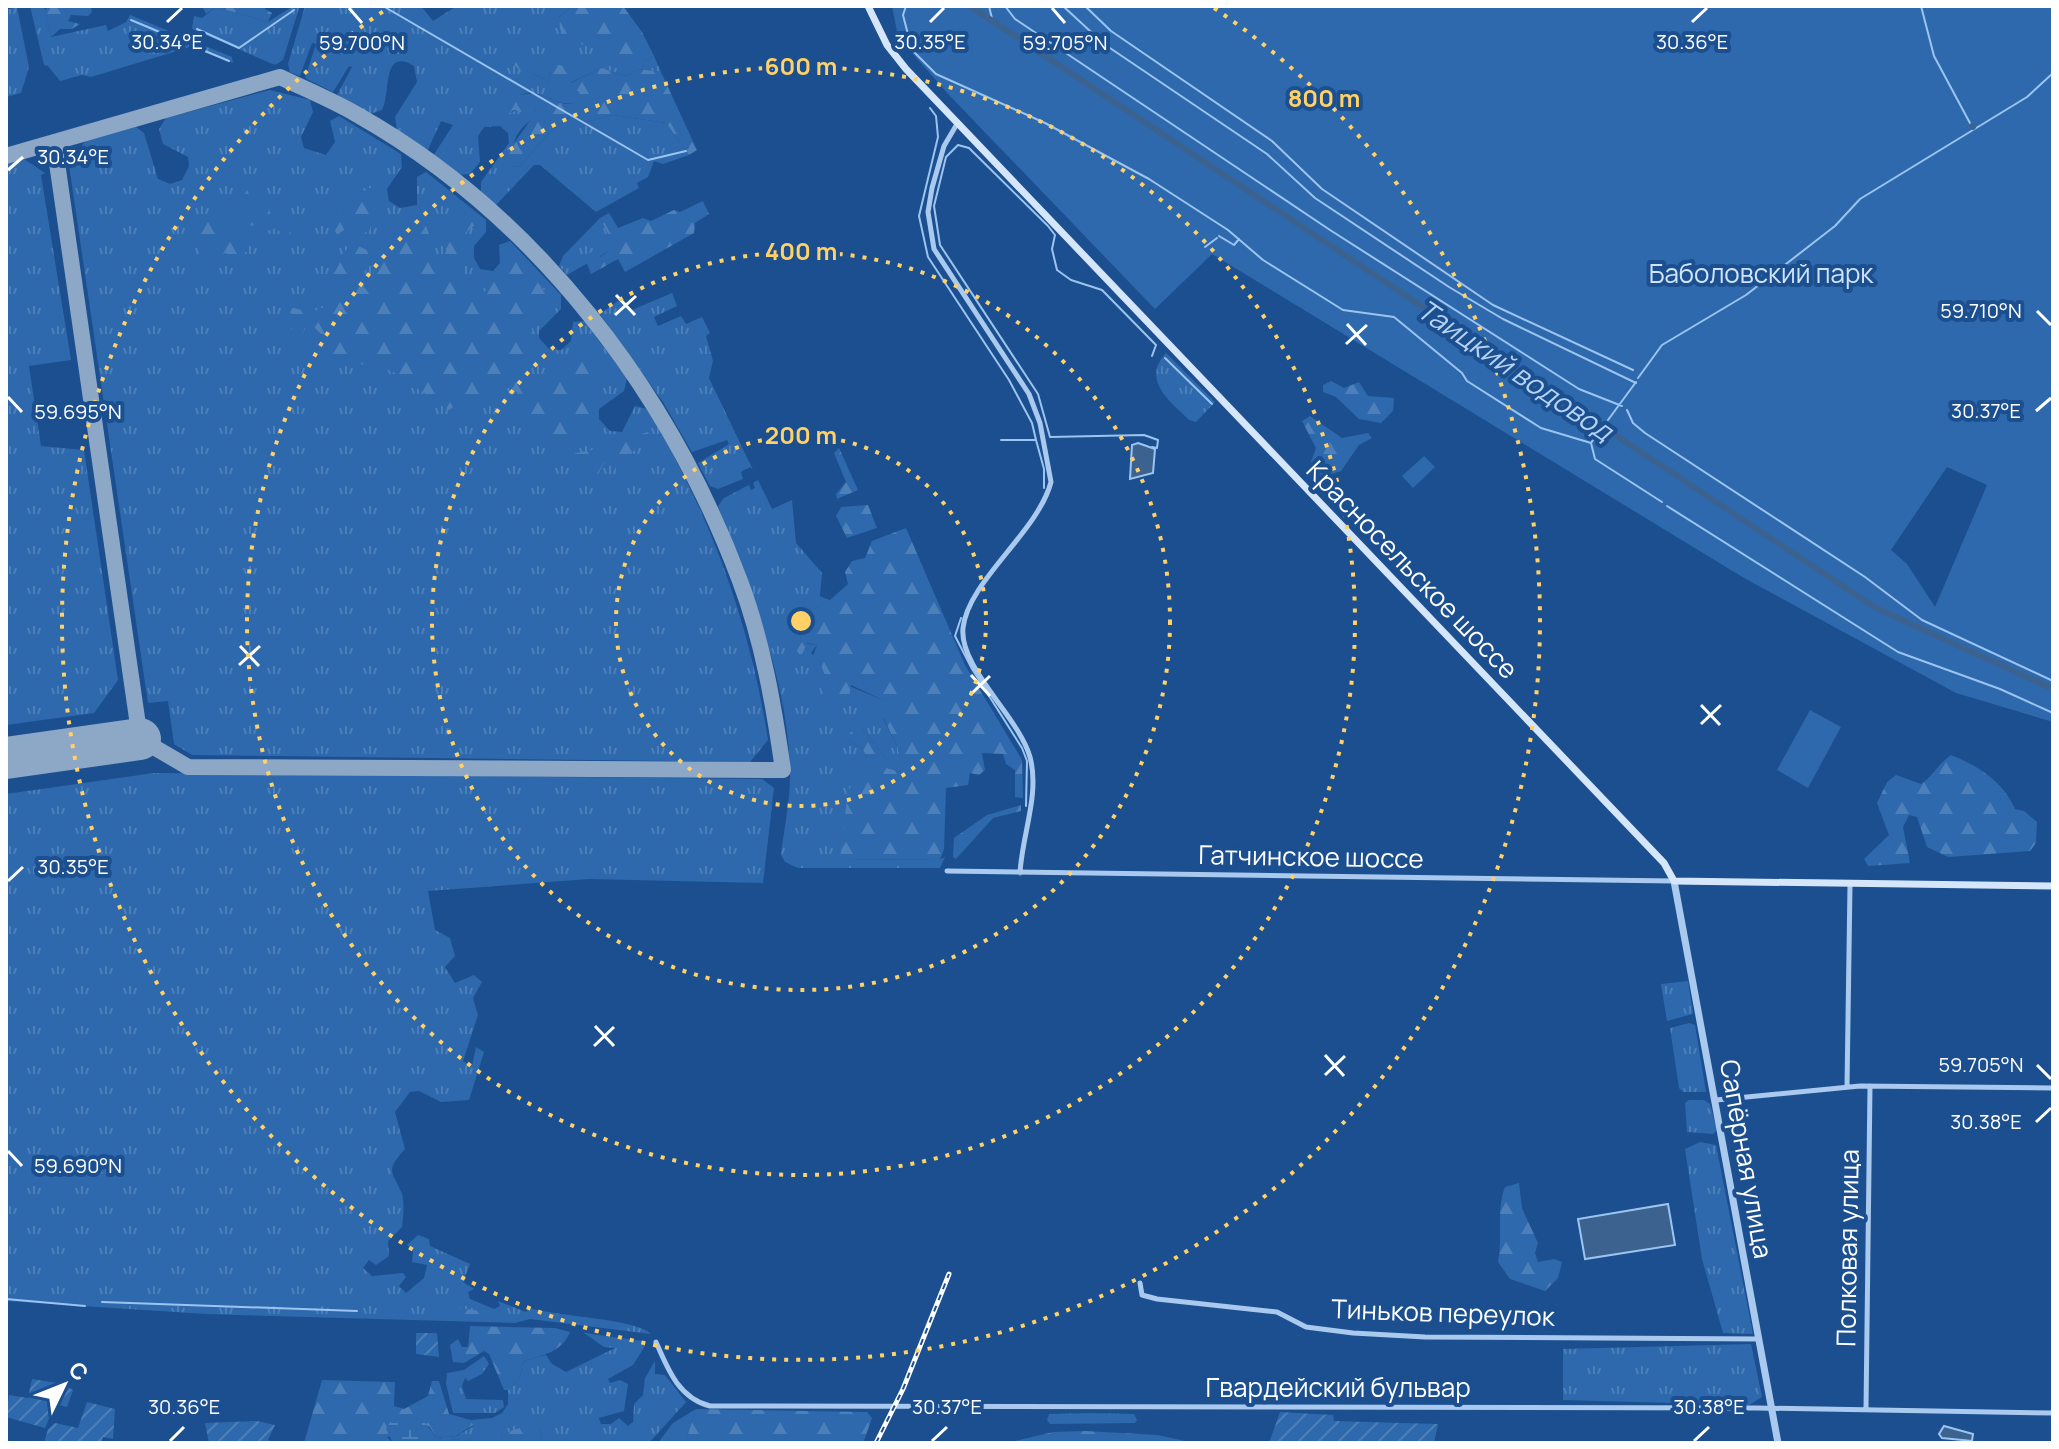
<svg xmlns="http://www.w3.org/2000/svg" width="2059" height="1449" viewBox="0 0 2059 1449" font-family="Manrope,sans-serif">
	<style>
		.grass { fill: url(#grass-tufts) }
		.forest { fill: url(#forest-firs) }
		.wetland { fill: url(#wetland-marsh) }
		.park { fill: #2e69ad; fill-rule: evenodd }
		.garden { fill: url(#garden-furrows) }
		.water { fill: #3c6290; stroke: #9cc4f0; stroke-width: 2 }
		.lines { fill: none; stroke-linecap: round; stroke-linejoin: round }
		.stream { stroke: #9cc4f0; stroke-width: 2 }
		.canal { stroke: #3c6290; stroke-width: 6 }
		.taxiway { stroke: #8da7c7; stroke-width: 16 }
		.runway { stroke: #8da7c7; stroke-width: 42 }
		.minor { stroke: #a9c9ee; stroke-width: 5 }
		.tertiary { stroke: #a9c9ee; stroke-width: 7 }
		.secondary { stroke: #d6e6fa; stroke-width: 7 }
		.rail-casing { stroke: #fff; stroke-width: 5 }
		.rail { stroke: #1b4f8f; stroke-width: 2; stroke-dasharray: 6; stroke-linecap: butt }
		.ticks { fill: none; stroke: #fff; stroke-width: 3 }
		.ring { fill: none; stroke: #ffd166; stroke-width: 4; stroke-dasharray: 4 8 }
		.labels { text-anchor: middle; stroke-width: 8; stroke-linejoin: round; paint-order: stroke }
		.park-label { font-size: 26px; fill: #cfe3fa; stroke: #1b4f8f }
		.street-label { font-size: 26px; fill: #fff; stroke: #1b4f8f }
		.water-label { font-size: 28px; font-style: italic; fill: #b5d3f5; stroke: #1b4f8f }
		.ticks-label { font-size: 20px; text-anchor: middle; fill: #fff; stroke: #1b4f8f; stroke-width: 8; stroke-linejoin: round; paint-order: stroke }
		.centre { fill: #ffd166; stroke: #1b4f8f; stroke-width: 4 }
		.ring-label { font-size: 24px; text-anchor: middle; font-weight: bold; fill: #ffd166; stroke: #1b4f8f; stroke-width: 8; stroke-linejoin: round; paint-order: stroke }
	</style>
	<defs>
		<pattern id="grass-tufts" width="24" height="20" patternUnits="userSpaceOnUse" patternTransform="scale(2)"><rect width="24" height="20" fill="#2e69ad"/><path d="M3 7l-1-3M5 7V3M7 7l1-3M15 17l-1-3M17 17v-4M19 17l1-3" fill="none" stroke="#4d80b9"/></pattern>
		<pattern id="forest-firs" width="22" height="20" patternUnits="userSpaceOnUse" patternTransform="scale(2)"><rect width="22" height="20" fill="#2e69ad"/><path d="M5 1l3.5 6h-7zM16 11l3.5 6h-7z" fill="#4d80b9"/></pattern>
		<pattern id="wetland-marsh" width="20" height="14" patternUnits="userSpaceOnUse" patternTransform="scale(2)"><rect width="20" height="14" fill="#2e69ad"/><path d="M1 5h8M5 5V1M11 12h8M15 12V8" fill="none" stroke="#4d80b9"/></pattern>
		<pattern id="garden-furrows" width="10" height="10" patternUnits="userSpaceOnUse" patternTransform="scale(2)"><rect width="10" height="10" fill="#2e69ad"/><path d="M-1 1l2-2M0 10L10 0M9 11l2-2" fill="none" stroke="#4d80b9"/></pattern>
	</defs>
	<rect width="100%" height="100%" fill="#1b4f8f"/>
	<path class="grass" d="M30,6h14l7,31 55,-12 2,6 18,-9 4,-7 102,42 1,6 -43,-16 -99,30 -9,-2 -22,6 -12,-15 -4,-1z
		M293,6l6,2 -16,52 -8,5 -83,-36 2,-13 8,2 14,-11 52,15z
		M305,6h116l12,15 24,-15h115l-13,11 86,44 9,-5 7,16 -22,-3 -13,7 -25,-8 -31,15 -19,-12 -3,10 -34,-16c19,18 39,22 64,26l5,7c-23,17 -38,-11 -60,-4 -19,6 -39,25 -55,35 17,-8 46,-19 64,-23l4,5c-4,11 -11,12 -17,21 -7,9 -6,23 -7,34l7,1 31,-35 22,-17 14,7 27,-7 53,8 23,32 -26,9 -9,-3 -6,16 -11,6 2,5 -43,24 -56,-47h-6l-39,41 -14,-13v-11l28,-39 -1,-10 -8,-7 -16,1 -6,9 2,26 -10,12 -12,1 -25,-19 20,-31 -12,-4 -14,31 -30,-21 -2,-14 22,-35 -3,-16c-33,-20 -23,29 -32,44l-12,4 -33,-19 15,-28 -3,-1 -16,26 -28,-14 11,-34 -4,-1 -12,33 -10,-4 -2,-8z
		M17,7l12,60 -8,26 -15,4v-87z
		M270,90l40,10 3,12 -12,25 3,11 22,7 9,-13 -5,-21 9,-5 62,38 1,13 -15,22 2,12 11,7 17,-3v-28l9,-5 60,48v12l-12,14v12l6,11 13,2 7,-8 -1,-18 11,-4 51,54v14l-22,22v7l10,11 12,1 10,-9 2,-19 11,-1 43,57 -3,13 -25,18v10l11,12 12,1 13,-26 12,3c62,102 103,213 121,331l-18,22 -558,-7 -18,-11 -6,-43 -20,2 -79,-538 16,-24 51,-14 8,6 14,46 12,5 12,-4 7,-14 -1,-9 -25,-13 -4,-15 7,-11z
		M24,159l21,14 -4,2 30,185 -42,6 12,80 43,4 34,230 -24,33 -88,12v-560z
		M600,218l16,29 -49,28 -8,-9 4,-10z
		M672,293l5,13 -23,11 4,9 23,-10 5,8 16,-7 8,16 -4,3 7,25 -4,17 44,92 -3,-3 -9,5 2,7 -25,10 -8,-3 -12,-23 31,-19 -2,-4 -35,12 -29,-50 -63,-88 22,-16 10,12z
		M1166,353l49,49 -19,20 -7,-2c-20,-20 -48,-40 -23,-67z
		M758,480l14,29 20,-9 4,43 26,30 -3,34 -17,6 -2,30 17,2 -6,8 8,7 6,16 65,27 2,11 -9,4 15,30 4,24 -15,-4v-9l-26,-32 -14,12 15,9 5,10 -27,101 99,1 6,-3 -5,11h-142l-13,-6 -4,-7c3,-26 9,-53 9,-79 0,-92 -40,-185 -72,-270l6,-8 25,-13 2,5 4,-2 -2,-5z
		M154,773l608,6 12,9 -11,95 -174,-4 -161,12 7,39 15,8 5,18 -10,11 10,16 19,-8 8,7 -9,16 5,17 -15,46 9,5 4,-19 8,5 -15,48 -28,2 -22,-11 -9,1 -15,20 10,37c-21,23 -12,22 -3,45 3,9 1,24 0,33l-14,14 1,15 -13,9 -7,-5 -6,8 9,8 31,-3 3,4 -7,9 7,7 18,-15 3,-13 -15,-3 1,-10 -6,-7 11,-10 11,4 1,7 40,18 -7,18 11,7 -6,3 2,7 24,10 6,-3 -2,-5 28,11 3,-4c26,8 109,11 122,26l-121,-15 -15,4 -309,-9 -200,-13v-507z
		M1688,981l5,33 -26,7 -6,-37z
		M1689,1023l6,2 11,67h-23l-4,-4 -9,-60z
		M1689,1100h15l6,4 7,26 -4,4 -26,-2 -2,-29z
		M1700,1142l16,3 37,189 -30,-1 -21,-74 -17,-110z
		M584,1333l58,8 3,5 -12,19 -25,14 2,4 10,-3 8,4 -4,27 -25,7 2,6h10l8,-6 9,8 5,-4 1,-18 9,-9 2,-17 10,-17v13l10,1 21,27 -37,41h-111l4,-5 -3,-9 -37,5 -2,9 -63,-5 20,-2 16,-10 -2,-6 21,-2 10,-5 6,-9v-14l12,-13 3,-16 23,-6 6,9 14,8 49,-24 -11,-1z
		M1751,1344l11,53 -13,8 -186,-5v-51z
		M484,1356l5,8 -7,10 -14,7 -3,-3 -3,8 4,13 37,1 1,7 -9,6h-42l-7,-29 1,-11 17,-3z
		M696,1409l-11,34h-27l15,-20z
		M1092,1413l42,1 3,6 -2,3 -85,1 -3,-4 2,-6z"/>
	<path class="forest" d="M48,6l43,1 1,5 -4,4 -17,-1 -3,6 12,3 -8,5h-12l-9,8 -6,-26z
		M202,6h64l-1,3 7,4 -4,9 -52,-15 -10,7z
		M572,6h51l19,26 12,24 -9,5 -76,-20 -9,-12 -1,-12z
		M515,60l11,1 5,12 17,8 3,-10 -5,-4 2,-5 22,6 1,15 30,-15 25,8 13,-7 22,3 36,78 -8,5 -23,-32 -53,-8 -27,7 -14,-7 -22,17 -31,35 -7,-1 -5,-14c4,-4 27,-36 29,-41l-4,-4 -11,5 -7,-2c-15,10 -31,11 -46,20l-1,-5c14,-15 48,-34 69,-31 18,3 28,18 46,4l-4,-7 -25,1 -3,-5 -25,-12 -11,-10z
		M387,160l5,3 -13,14 -9,53 -8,4 -13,-8 -12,9 -7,-17 15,-15 7,2 6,-11 14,-7 2,-10z
		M244,182l6,15 17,-2 4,22 10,4 10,12 -5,5 -10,-10 -10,3 -10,-6 -19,3 1,19 9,-5 2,7 -11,10 -13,-6 -19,10 -13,-23 -12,2 -2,-6 9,-5 -4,-7 57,-4 -1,-37z
		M703,201l6,13 -14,9 -1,10 -69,39 -7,-13 -27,15 -7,-18 10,-5 6,6 15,-10 -15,-29 9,-5 9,15 25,-10 8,3 23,-11 6,2z
		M430,205l11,13 -2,5h-14l14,38 8,-9 -5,-9 10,-17 21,-8 5,4 -11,10 -5,26 3,10 -9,26 8,11c19,-4 27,-25 42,-39v-9l5,-6 4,-1 32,45 1,9 -16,24 2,16 -13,27 4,10 16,2 4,-11 40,-32 8,6 15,31 -14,16c3,19 -1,24 -15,37l-1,9 -6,8 4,6 16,-3 11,-12 35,-7 3,3 7,-2 4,7 -20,13 -6,24 -10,-3 -1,-19 -6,-1 -14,27 -7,-1 -22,-34 -9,1 -37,-44 3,-7 -28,-14 5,13 -11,8 -4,-3 -6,5 -15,-6 -15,12 -57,-39 -77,-17v-11l8,4 3,-8 -17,-17 -4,2 -2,12 -13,3 4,-24 -9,-5 3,-4 22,7 16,-7 -5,-11 5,-1 7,4 -3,-9 -9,-5v-8l14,-4 11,-22 12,-4 9,4 3,11 -9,17 4,11 9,-1 4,-4c-9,-12 -1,-16 2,-28l-11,-15 4,-5 17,3 4,-3 -5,-9z
		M1331,381l13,7 15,-6 9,14 26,2 -1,13 -12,12 -22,-4 -23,-22 -13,-5v-7z
		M1310,416l32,22 26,-5 4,5 -13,7 -18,26 -28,9 -6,-7 9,-25 -14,-27z
		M839,448l19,42 -21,9 -1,-5 10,-12 -12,-29z
		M868,505l9,23 -30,10 -11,-22 5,-9z
		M906,528l59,137 57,95 1,38 -8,-1v-27l-9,-6 -3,-10 -21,-1 3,17 -6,5 -9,-2 -2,12 -22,3 -2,61 -4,11 -100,-1 8,-68 19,-33 -5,-10 -15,-9 5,-9 9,-3 26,32v9l14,4 -3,-24 -15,-31 9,-3 -3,-11 -38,-18 -3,17 -16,2 -15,-21 8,-7 -6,-16 -7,-2 5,-13 -10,-2 -6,14 -7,-11 6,-3 2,-30 17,-6v-11l11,4 18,-16 -3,-12 7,-11 13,-3 7,-17z
		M1951,755c27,11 52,26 64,54l9,2 13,11 -1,21 -6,8 -82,6 -21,-10 -10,-30 -8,-2 -6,12 7,36 -42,3 -4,-7 25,-24 -12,-32 10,-21 9,-7 25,9c13,-9 17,-20 30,-29z
		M1021,805v6l-28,7 -37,41 -3,-2 1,-19 33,-23z
		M1519,1183l3,25 16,35 -3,10 3,9 16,-3 8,3 -4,16 -13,13 -35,-12 -12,-17c5,-24 -2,-52 7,-75z
		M443,1306l45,6 3,9 -28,-5 -12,4 -9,-8z
		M470,1326l85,2 15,4c-8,20 -28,24 -47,29l-3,16 -12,13h-4l-15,-36 -5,-3 -20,12 -11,-1 -3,-17 8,-6 4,8h6z
		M322,1380l73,2 -1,24 10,3 24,-13 4,-15h7l10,33 22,6 2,5 -17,11 -19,2 -8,-12 -42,11 6,6h-89z
		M696,1409l171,3 5,6 -9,25h-178z
		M532,1424l7,5 3,9 -4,5h-38l2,-9z
		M1085,1431l73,4 36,8h-187l46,-11z"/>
	<path class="wetland" d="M403,1418l20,2 14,18 62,5h-106l-7,-14 5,-8z"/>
	<path class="park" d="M892,6h1161v716l-97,-29 -212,-115 -532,-324 -57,55 -205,-213 -52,-59zM1947,467l40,18 -52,122 -28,-43 -16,-14z
		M1424,456l11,11 -22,21 -11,-12z
		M1810,710l31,17 -33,61 -31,-18z"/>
	<path class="garden" d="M416,1333h21l2,24 -23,-3z
		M32,1379l31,5 10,6 -6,17 -12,-3 -10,24 -39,-11 3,-22 19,3z
		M87,1402l28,7 -2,30 -10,-2 -2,6h-57l4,-14 7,-6 23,5z
		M1280,1412l53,3 1,6 104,3 -4,19h-165z
		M257,1421l18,4 -7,15 6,3h-65l-4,-20z"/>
	<path class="water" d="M1138,443l17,6 -2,24 -23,6 2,-34z
		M1668,1204l7,41 -90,14 -7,-40z
		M1944,1426l29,8 -1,7 -30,-3 -3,-4z"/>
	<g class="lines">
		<path class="stream" d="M383,6l265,154 38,-9
			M906,6l-3,9 9,35 24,24 109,49 104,56 79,51 35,30 80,50 51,7 68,56 5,8 74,47 50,15
			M989,6l4,17
			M1005,6l10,13 315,211 249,159 43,17
			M1063,6l41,38 163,110 48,44 134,89 54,32 133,64
			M1085,6l26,25 161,110 50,48 171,116 140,65
			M1921,6l13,50 37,69
			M131,20l98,41
			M197,29l42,19 55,-38
			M930,108l6,8 2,21 -19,79 9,41 81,123 23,43 4,17
			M1219,236l15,9 5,-6
			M1205,247l12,-9
			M1152,356l4,-11 -54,-55 -31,-10 -14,-10 -5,-21 3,-14 -7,-9 -79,-78 -11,-3 -12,12 -12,49 6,39 98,149 12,43 94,-2 14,5 -1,8 -5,-1
			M1165,358l47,46
			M1638,378l24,-33 84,-50 89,-69 25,-27 167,-102 26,-24
			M1627,410l6,13 12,10 220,144 57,43 131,61
			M1608,420l28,-38
			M1597,434l-6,9 4,16 67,43
			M1001,440h35l8,29v19
			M1667,506l231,146 102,37 53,24
			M961,618l-6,18 17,33 50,79 5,13 -1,45
			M6,1299l79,7
			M102,1302l255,9"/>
		<path class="canal" d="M970,6l904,601 179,82
			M1972,126l1,1"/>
		<path class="taxiway" d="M6,156l274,-79c25,12 52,23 76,37 180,101 313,277 384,467 23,61 34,126 43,189l-595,-3 -48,-28 -86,-597"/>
		<path class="runway" d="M6,758l134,-19"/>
		<path class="minor" d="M957,124l-13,22 -12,42 -4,24 6,37 95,145 11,29 11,59c-13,50 -83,99 -88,146 -4,40 56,89 67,129 10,37 -8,78 -10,116
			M947,871l727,10
			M1847,1087l3,-202
			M1716,1100l144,-14 193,2
			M1140,1283l2,12 15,4 120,13 29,15 47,6 72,4 334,2
			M656,1342c12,28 23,56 54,64l1047,2 296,5
			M1866,1409l4,-323"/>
		<path class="tertiary" d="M1674,881l104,562"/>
		<path class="secondary" d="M868,6l19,39 19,24 758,794 10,18 379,5"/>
		<defs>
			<path id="rail" d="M876,1443l27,-54 46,-115"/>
		</defs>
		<use href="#rail" class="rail-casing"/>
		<use href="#rail" class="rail"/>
	</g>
	<path class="ticks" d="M349,8l13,15M1052,8l13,15M167,22l15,-14M930,22l14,-14M1692,22l15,-14M8,170l15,-13M616,295l19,20M2037,311l14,14M615,315l21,-19M1347,324l19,21M1346,344l21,-19M8,397l14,15M2036,411l15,-13M240,646l19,20M239,665l21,-19M971,675l19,21M970,695l20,-19M1701,705l19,20M1701,724l20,-19M8,881l15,-14M595,1026l19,20M594,1046l20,-19M1325,1055l19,21M2037,1065l14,14M1325,1075l20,-19M2036,1122l15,-14M8,1151l14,15M170,1441l14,-14M932,1441l15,-14M1694,1441l15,-14"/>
	<g class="ring">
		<circle cx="801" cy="621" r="185"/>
		<circle cx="801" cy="621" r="369"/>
		<circle cx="801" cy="621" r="554"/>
		<path d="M1214 8A739 739 0 1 1 388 8"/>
	</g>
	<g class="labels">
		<g class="park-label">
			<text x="1761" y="283">Баболовский парк</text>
		</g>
		<g class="street-label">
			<text transform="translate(1412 570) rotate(46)" y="9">Красносельское шоссе</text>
			<text transform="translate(1311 857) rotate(1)" y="9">Гатчинское шоссе</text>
			<text transform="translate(1746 1159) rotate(80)" y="9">Сапёрная улица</text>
			<text transform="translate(1848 1248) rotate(-89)" y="9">Полковая улица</text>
			<text transform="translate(1443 1313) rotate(2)" y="9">Тиньков переулок</text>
			<text x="1338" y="1397">Гвардейский бульвар</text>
		</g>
		<g class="water-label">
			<text transform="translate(1515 370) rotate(34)" y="10">Таицкий водовод</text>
		</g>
	</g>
	<g class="ticks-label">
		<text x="167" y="49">30.34°E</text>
		<text x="930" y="49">30.35°E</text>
		<text x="1692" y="49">30.36°E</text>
		<text x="362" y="50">59.700°N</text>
		<text x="1065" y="50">59.705°N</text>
		<text x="73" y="164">30.34°E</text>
		<text x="1981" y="318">59.710°N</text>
		<text x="1986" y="418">30.37°E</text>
		<text x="78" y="419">59.695°N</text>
		<text x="73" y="874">30.35°E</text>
		<text x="1981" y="1072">59.705°N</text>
		<text x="1986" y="1129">30.38°E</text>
		<text x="78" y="1173">59.690°N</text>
		<text x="184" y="1414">30.36°E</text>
		<text x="947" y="1414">30.37°E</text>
		<text x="1709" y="1414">30.38°E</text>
	</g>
	<circle cx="801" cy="621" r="12" class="centre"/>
	<g class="ring-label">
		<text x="801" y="75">600 m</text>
		<text x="1324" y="107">800 m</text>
		<text x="801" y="260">400 m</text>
		<text x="801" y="444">200 m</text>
	</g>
	<rect width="2059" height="1449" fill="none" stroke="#ffffff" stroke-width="16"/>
	<g transform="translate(64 1385) rotate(47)" stroke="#1b4f8f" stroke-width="6" paint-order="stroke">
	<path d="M0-6L14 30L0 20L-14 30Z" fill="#ffffff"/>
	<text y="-12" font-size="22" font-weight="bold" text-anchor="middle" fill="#ffffff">С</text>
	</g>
</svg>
